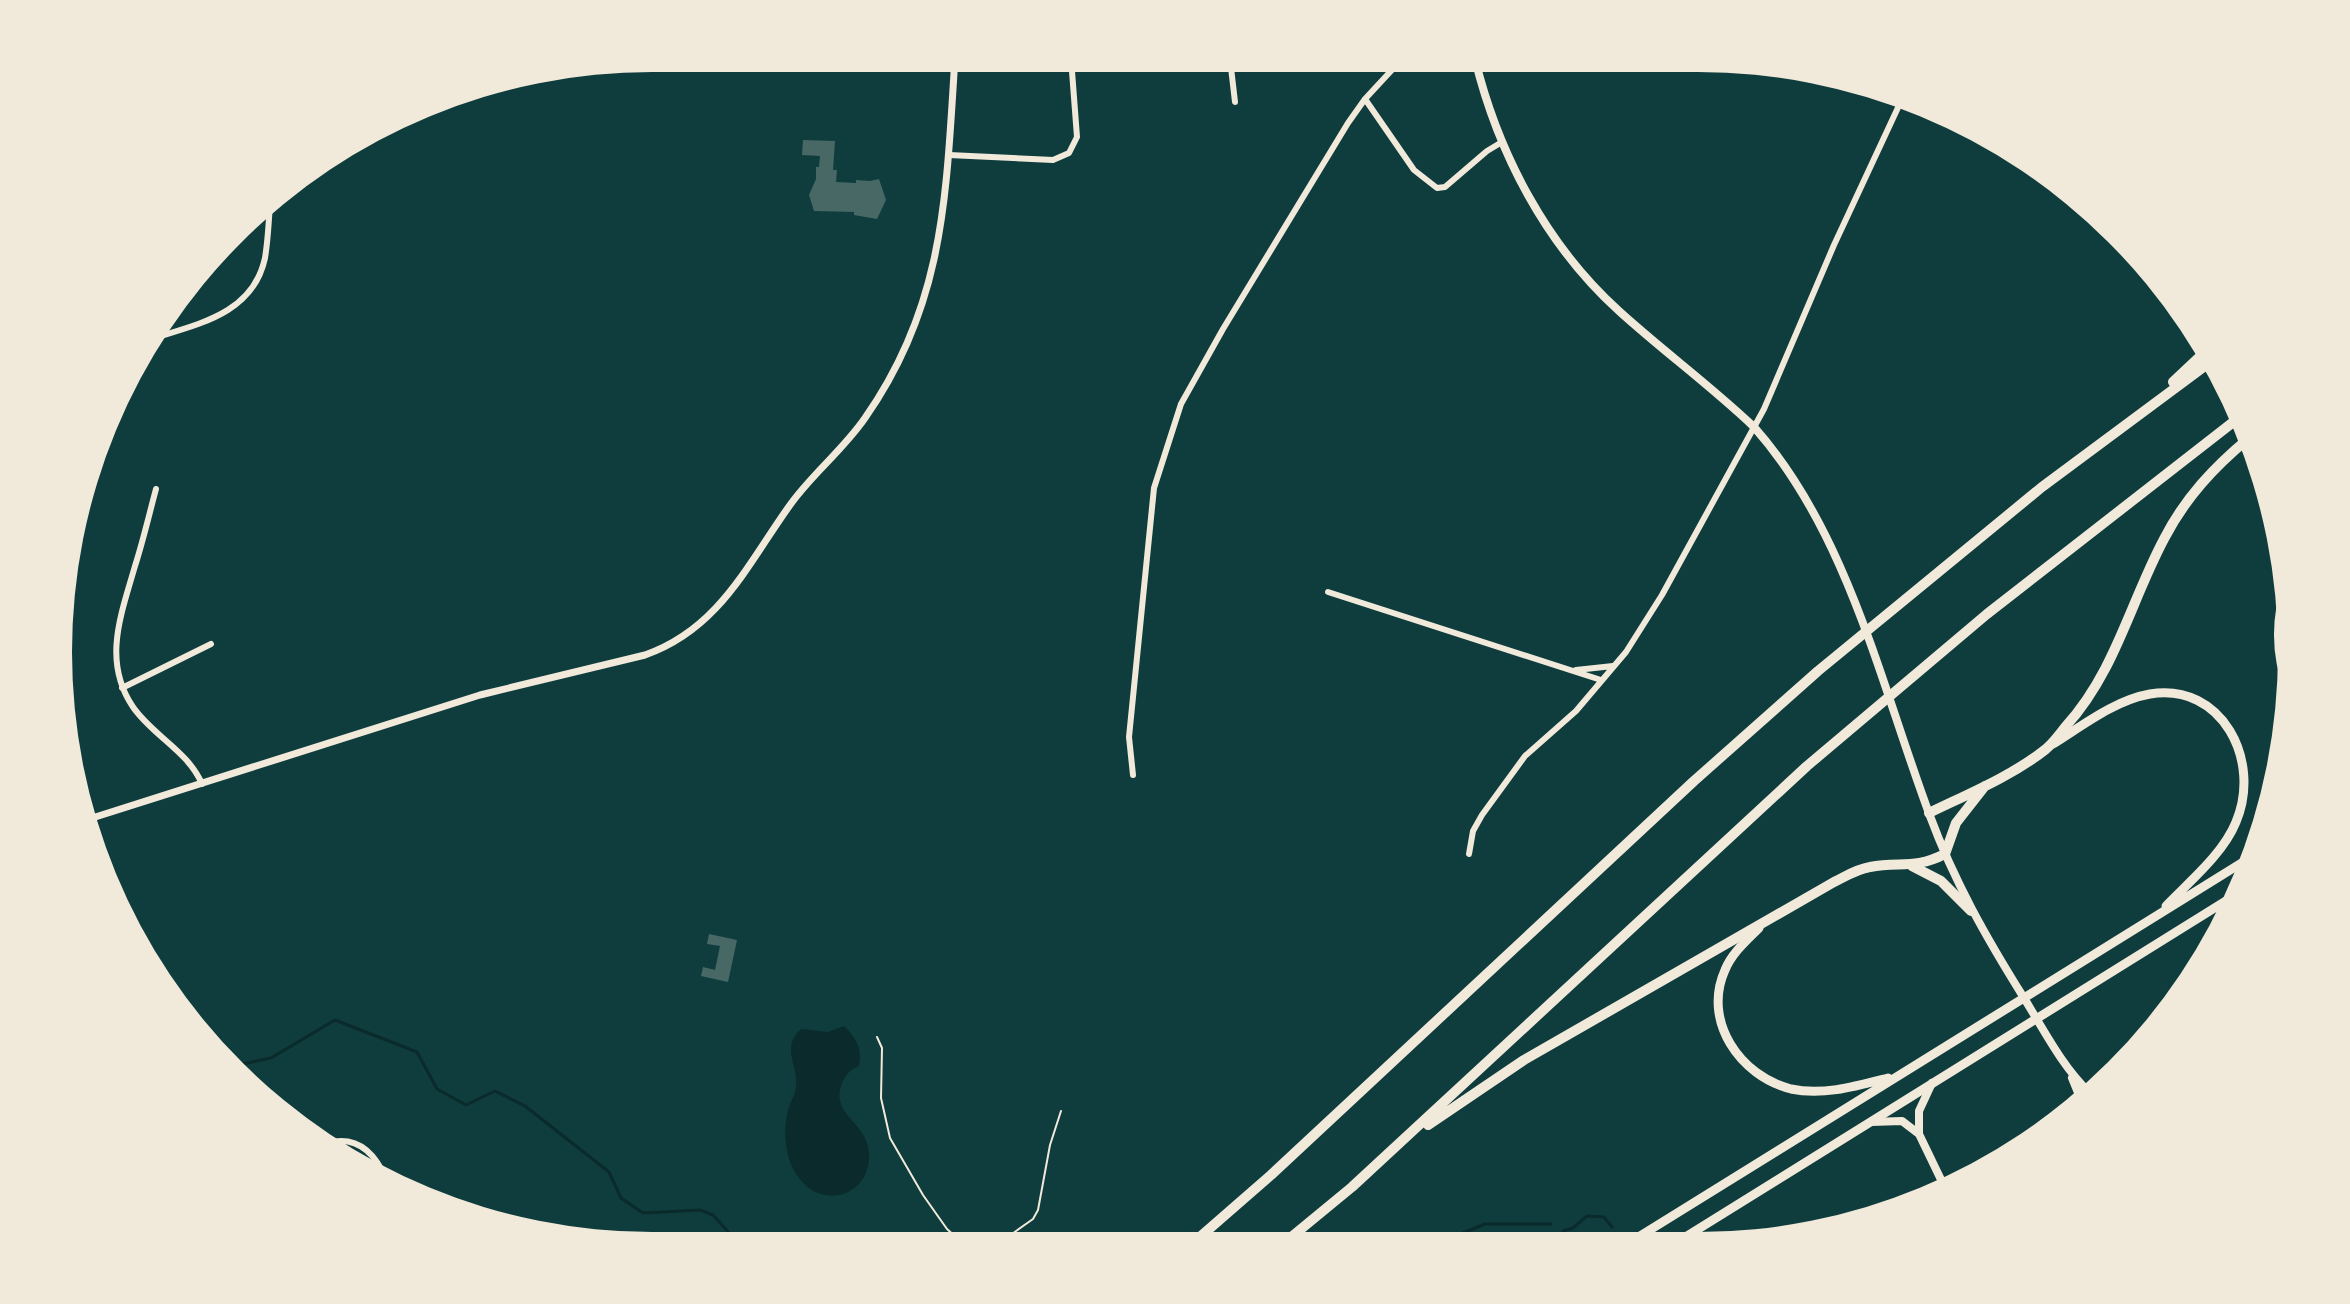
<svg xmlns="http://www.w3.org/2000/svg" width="2350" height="1304" viewBox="0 0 2350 1304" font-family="'Varela Round',sans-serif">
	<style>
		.water { fill: #0a2a2b }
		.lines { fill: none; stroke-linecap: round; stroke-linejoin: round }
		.stream { stroke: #0a2a2b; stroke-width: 3 }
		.building { fill: #486865 }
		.path { stroke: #f1e9da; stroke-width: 2 }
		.minor { stroke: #f1e9da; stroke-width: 6 }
		.tertiary { stroke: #f1e9da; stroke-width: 7 }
		.secondary { stroke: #f1e9da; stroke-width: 8 }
		.primary { stroke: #f1e9da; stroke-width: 9 }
		.motorway { stroke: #f1e9da; stroke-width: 10 }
	</style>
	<rect width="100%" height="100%" fill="#0f3d3e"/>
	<path class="water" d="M844,1026c13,12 18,23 15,40 -8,3 -13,8 -17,17 -10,25 11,34 22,53 11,21 4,48 -18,57 -12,5 -25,3 -36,-4 -23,-17 -29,-51 -22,-79 2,-7 7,-15 8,-23 3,-21 -16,-39 5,-58l27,3z"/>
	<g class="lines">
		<path class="stream" d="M233,1066l38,-8 64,-38 82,32 20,37 29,16 29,-14 30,15 84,66 12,26 22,15 57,-3 13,5 26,29
			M1563,1231l10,-3 14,-12 17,1 8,10
			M1441,1242l44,-18h66"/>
	</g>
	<path class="building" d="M803,140l32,1 -2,29h4l-1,12 20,1v-3l14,1 9,-2 7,21 -9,19 -23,-4v-3l-40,-1 -5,-16 7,-16v-12h3l1,-11 -18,-1z
		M709,934l28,6 -9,42 -27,-6 2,-9 12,3 5,-24 -13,-2z"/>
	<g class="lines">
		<path class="path" d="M877,1037l5,11 -1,50 9,40 33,57 24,34 11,10 10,2 41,-5 24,-17 5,-9 12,-65 11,-34"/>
		<path class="minor" d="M1230,59l5,43
			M1365,99l49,71 23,18 8,-1 42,-36 15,-9
			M949,155l104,5 16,-7 8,-16 -6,-79
			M151,339c47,-15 102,-25 114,-81 3,-18 4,-38 5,-56
			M156,489c-7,26 -13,52 -21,77 -14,49 -33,95 -2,141 20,29 55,44 69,77
			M2286,582c-13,38 -12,74 2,111
			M1328,592l273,88
			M1576,670l37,-4
			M122,688l89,-44
			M1133,775l-4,-38 25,-249 27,-84 42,-75 125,-206 17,-24 37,-40
			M1469,854l4,-23 9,-16 43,-59 51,-45 50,-59 36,-57 102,-186 70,-164 68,-146
			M327,1143c30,-8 48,10 59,36"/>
		<path class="tertiary" d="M89,819l391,-124 165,-40c74,-26 102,-90 145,-150 22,-31 53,-55 75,-87 81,-115 81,-227 90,-360"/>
		<path class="secondary" d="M1475,59c23,94 71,186 144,252 44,40 92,75 135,116 94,106 127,258 176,389 24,65 57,123 94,182 20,32 38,68 65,94
			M2072,1078l9,22
			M1871,1122l31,-1 17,13 27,56
			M1919,1134v-23l13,-28"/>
		<path class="primary" d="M2053,744c29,-18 62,-44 97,-50 72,-12 112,67 86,128 -13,32 -46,59 -70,84
			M1759,928c-13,13 -27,25 -34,42 -23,51 15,106 66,119 32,7 66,-3 97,-11
			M1632,1241l624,-387
			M1679,1241l558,-347"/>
		<path class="motorway" d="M2173,382l34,-32
			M1929,813c39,-19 83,-37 117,-64 7,-6 14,-15 20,-23 49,-54 64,-123 98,-187 21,-41 50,-72 85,-101
			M1912,866l29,15 30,30
			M1428,1125l96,-65 310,-178c12,-6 23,-13 36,-15 30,-6 43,3 75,-13l11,-31 29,-37
			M1193,1243l78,-68 423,-394 124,-110 224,-184 171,-127
			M1284,1243l68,-56 455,-421 180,-152 254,-198"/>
	</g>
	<path d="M0 0H2350V1304H0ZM652 72H1698A580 580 0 0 1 2278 652V652A580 580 0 0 1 1698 1232H652A580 580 0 0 1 72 652V652A580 580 0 0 1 652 72Z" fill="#f1e9da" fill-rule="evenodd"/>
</svg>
